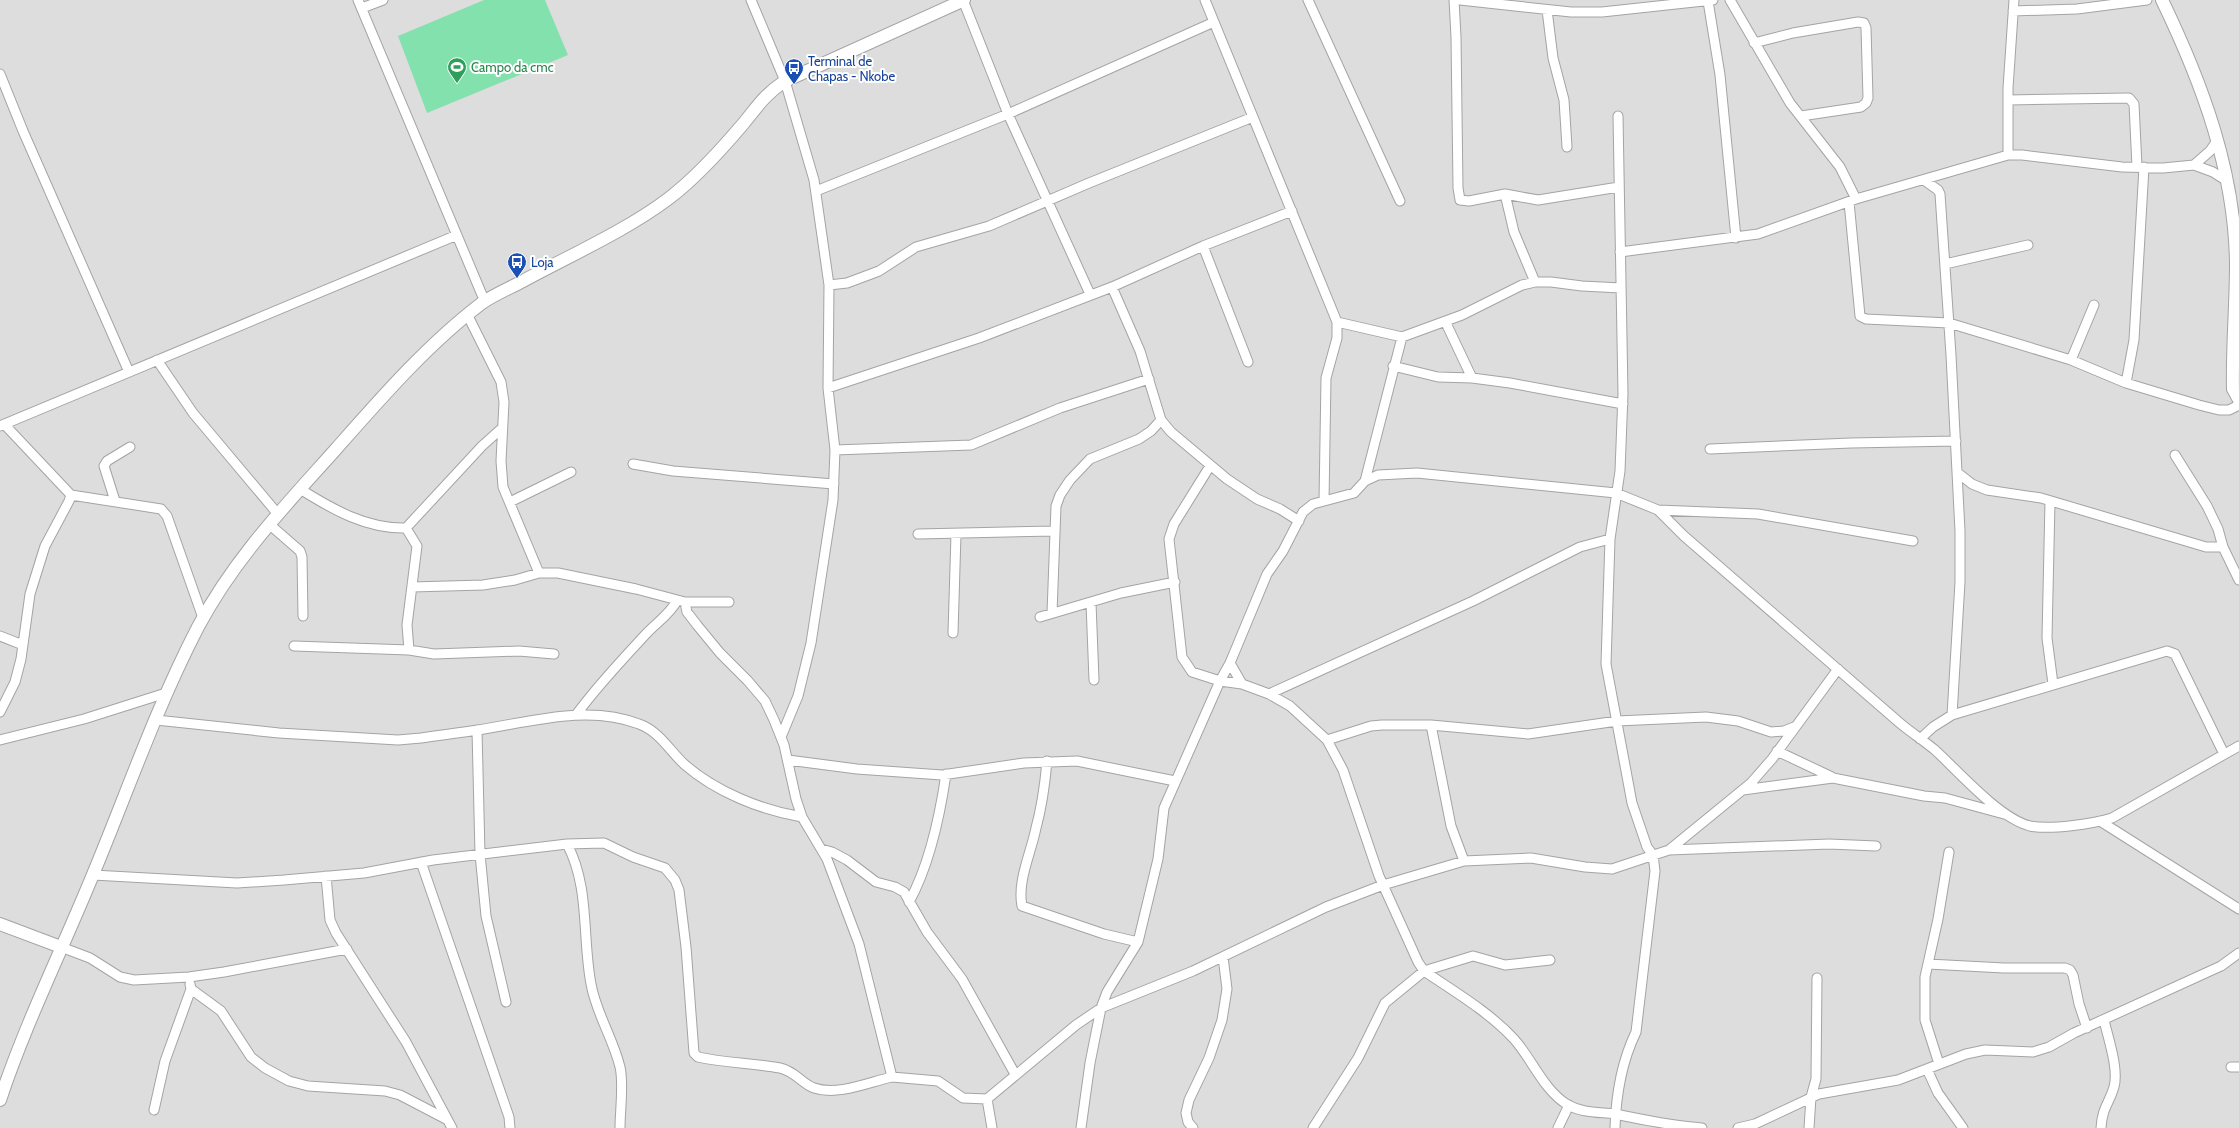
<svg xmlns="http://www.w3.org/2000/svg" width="2239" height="1128" viewBox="0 0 2239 1128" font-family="Cabin,sans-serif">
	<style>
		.residential { fill: #dedddd }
		.pitch { fill: #83e1ad }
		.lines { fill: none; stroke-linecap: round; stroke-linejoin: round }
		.minor-casing { stroke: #a4a4a4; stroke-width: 11 }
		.tertiary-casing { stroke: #a4a4a4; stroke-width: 14 }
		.minor { stroke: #fff; stroke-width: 9 }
		.tertiary { stroke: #fff; stroke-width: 12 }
		.labels { text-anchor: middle; stroke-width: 4; stroke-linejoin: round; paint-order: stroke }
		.transit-label { font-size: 13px; fill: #164399; stroke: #fff; text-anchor: start }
		.leisure-label { font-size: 13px; fill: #27864d; stroke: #fff; text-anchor: start }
	</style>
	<rect width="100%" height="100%" fill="#f1ece6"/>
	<path class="residential" d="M0,0h2239v1128h-2239z"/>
	<path class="pitch" d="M484,0h61l23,55 -141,58 -29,-77z"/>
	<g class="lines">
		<defs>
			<path id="minor" d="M358,0l127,302
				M751,0l34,81 29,99 15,105 -1,103 7,62 -2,50 -22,143 -13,53 -17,41
				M963,0l45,114 82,180
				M1205,0l132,322v16l-11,40 -2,123
				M1308,0l92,201
				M1454,0l2,37 2,151 2,12 9,1 36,-7 33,6 81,-13
				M1460,0l111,12h31l111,-12
				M1730,0l60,103 50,64 16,32
				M1708,1l12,74 16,163
				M362,8l21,-8
				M1547,10l6,48 11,42 3,47
				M2013,11l64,-2 70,-9
				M1754,43l39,-10 65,-11 6,1 2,5 2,70 -2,5 -5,4 -60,9
				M0,74l23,57 106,241
				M2008,100l121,-2 5,6 3,63
				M2008,155v-67l6,-88
				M2194,165l16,-14 8,-12
				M1924,180l14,10 2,4 11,161 9,176v51l-8,133
				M816,191l192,-77 206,-92
				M1505,194l9,38 21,50
				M1849,202l11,114 6,3 83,4 122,37 55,23 73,22 20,5h10l10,-5
				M1203,246l45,116
				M1620,252l138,-18 98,-35 152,-44h14l100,12 41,1 31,-3 19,7 14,9
				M1945,264l83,-19
				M829,285l18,-2 32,-12 37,-24 73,-21 100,-43 164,-66
				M1112,287l28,64 21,69 10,12 56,47 30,20 23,10 19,12
				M468,316l33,66 3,20 -3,59 2,26 36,86
				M1445,321l27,57
				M1337,322l65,15 60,-22 60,-30 13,-3h16l31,4 39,2
				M157,360l36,53 84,100
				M2071,360l23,-55
				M1393,366l45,11 34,1 38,5 113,21
				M2126,383l8,-43 10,-173
				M828,388l151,-50 133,-51 91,-41 89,-35
				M4,424l67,71 90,14 6,7 36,102
				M0,426l457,-191
				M1710,449l141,-6 105,-2
				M835,450l136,-5 89,-37 89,-29
				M2175,455l32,51 11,23 5,18 16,33
				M633,464l40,7 161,13
				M1210,466l-36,58 -5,15 13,118 10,15 28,9 22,3 27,10 21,12 37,34 16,30 36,106 39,86 6,9c31,21 65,41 90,68 18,20 30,52 54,66 14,8 31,7 47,9 30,6 56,12 87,14
				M1958,473l14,11 15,6 54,8 165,49h17
				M1365,481l37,-144
				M300,489c32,20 66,40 106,39l76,-82 20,-18
				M115,501l-11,-35 3,-5 23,-14
				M2050,501l-3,137 6,46
				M510,502l61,-30
				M1658,510l100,4 155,27
				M269,524l31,27 2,6 1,59
				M406,528l11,18 -10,79 2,25 25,4 85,-3 35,3
				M918,534l136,-3
				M412,587l71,-2 32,-5 24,-7h19l78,16 49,13h44
				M685,602l2,10 10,13 23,28 28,28 17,20 9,19 10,25 12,54 6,18 25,42 32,85 33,133 46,4 25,17 24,1
				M1091,603l3,77
				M1052,613l4,-107 4,-11 10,-15 20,-21 49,-20 12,-8 10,-11
				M1040,617l81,-24 54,-11
				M953,633l3,-99
				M0,636l23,9
				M294,646l115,4
				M1230,663l12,21
				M1269,694l204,-93 107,-54 30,-8
				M0,712l15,-30 6,-23 9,-65 15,-48 24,-45 2,-6
				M576,715c21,-29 45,-54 69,-80 11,-12 24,-20 32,-34
				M156,720l123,13 119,7 23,-2c19,-3 38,-5 57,-8 52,-8 110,-26 161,-6 20,7 31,27 45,40 32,28 77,46 118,53
				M1431,725l20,101 13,35
				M477,730l3,124 6,62 20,86
				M1920,739l13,-12 19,-12 215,-64 8,3 49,100
				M0,740l84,-21 82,-26
				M1327,740l44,-14 11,-1h49l97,9 89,-13 89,-4 32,4 33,11 13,-1 10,-4
				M1777,751l55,26
				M788,760l69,9 85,6 82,-12 53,-2 98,20
				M1047,761c-2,23 -5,45 -11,67 -5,25 -19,53 -14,78l82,28 34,8
				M1743,790l90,-12 91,18 21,2 59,16
				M2100,821l139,88
				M567,844l37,-1 29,14 32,11 10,12 4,10 7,57 8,106 4,4c27,6 55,6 82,11 15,3 22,16 34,20 24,8 55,-6 78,-11
				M821,849l11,3 15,8 29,22 19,5 9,5 23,40 35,47 53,95
				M1669,850l160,-6 47,2
				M421,862l88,255 1,11
				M93,875l144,8 47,-3 80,-7 69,-13 134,-16c23,43 15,93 24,140 5,29 22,54 29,83 4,17 0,43 0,61
				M326,876l4,44 6,13 70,109 46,86
				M909,902c20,-36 31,-87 37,-128
				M61,947l29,11 30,19 14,3 55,-3 35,-5 123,-23
				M1928,964l76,4h61l5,2 3,5 6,29 8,24
				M191,989l30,22 30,46 14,11 24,13 19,5 77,5 15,4 46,24
				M1939,1064l-14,-44v-43l13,-58 11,-67
				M2231,1067h8
				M1927,1069l11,24 25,35
				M154,1110l11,-49 26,-72 -1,-5
				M992,1128l-5,-29 89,-74 25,-17 92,-37 133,-64 57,-22 81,-24 67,-3 54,9 27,2 57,-19 82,-67 21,-24 66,-90
				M1081,1128l9,-65 11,-55 6,-16 31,-50 20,-83 6,-51 56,-127 10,-18 37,-89 16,-23 20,-39 10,-8 41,-11 11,-12 13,-6 39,-2 199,20 42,17 26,26 217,188c11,9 23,17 34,26 23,21 65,69 95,76 21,4 62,-2 82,-8l127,-72
				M1193,1128l-5,-6 -2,-9 3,-13 20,-42 13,-38 5,-31 -4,-32
				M1313,1128l45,-70 27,-55 39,-32 49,-15 32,9 45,-5
				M1558,1128l11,-23
				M1615,1128c1,-34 6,-65 21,-96l19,-161 -2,-16 -6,-8 -15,-44 -26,-139 4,-125 10,-68 3,-77 -5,-278
				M1738,1128l17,-4 64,-30 79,-14 68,-26 19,-4 48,2 16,-5 25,-14 147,-67 18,-13
				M1809,1128l2,-31 5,-18 1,-101
				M2101,1128c1,-20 8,-24 13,-41 5,-18 -6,-49 -10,-67"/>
			<path id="tertiary" d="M2162,0c40,83 73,171 74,264 0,42 -4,83 -3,125l6,11
				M0,924l61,23
				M0,1100c26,-78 63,-152 94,-228 34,-82 63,-166 104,-245 36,-68 87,-121 138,-178 45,-51 92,-105 146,-146 13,-9 28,-15 41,-22 46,-25 104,-51 145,-82 28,-21 53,-49 75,-75 15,-18 21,-29 42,-43l179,-81"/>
		</defs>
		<use href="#minor" class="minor-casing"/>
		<use href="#tertiary" class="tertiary-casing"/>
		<use href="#minor" class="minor"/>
		<use href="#tertiary" class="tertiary"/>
	</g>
	<defs>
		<symbol id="stadium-pin" viewBox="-11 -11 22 30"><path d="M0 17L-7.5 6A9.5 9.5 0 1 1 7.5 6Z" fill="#2e9e5b" stroke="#fff"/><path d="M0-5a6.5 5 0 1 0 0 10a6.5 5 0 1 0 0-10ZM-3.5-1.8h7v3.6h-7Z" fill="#fff"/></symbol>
		<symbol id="bus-pin" viewBox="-11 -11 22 30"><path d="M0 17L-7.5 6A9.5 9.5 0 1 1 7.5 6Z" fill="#1a4fb4" stroke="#fff"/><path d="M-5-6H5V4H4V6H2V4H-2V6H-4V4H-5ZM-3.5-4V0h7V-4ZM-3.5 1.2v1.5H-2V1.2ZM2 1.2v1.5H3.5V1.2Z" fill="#fff"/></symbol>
	</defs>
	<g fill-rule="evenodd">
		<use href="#stadium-pin" x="446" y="56" width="22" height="30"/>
		<use href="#bus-pin" x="783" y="57" width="22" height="30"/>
		<use href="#bus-pin" x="506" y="251" width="22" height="30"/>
	</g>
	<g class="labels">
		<g class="transit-label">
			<text x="808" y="66">Terminal de<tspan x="808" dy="15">Chapas - Nkobe</tspan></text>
			<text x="531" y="267">Loja</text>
		</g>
		<g class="leisure-label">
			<text x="471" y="72">Campo da cmc</text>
		</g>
	</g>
</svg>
